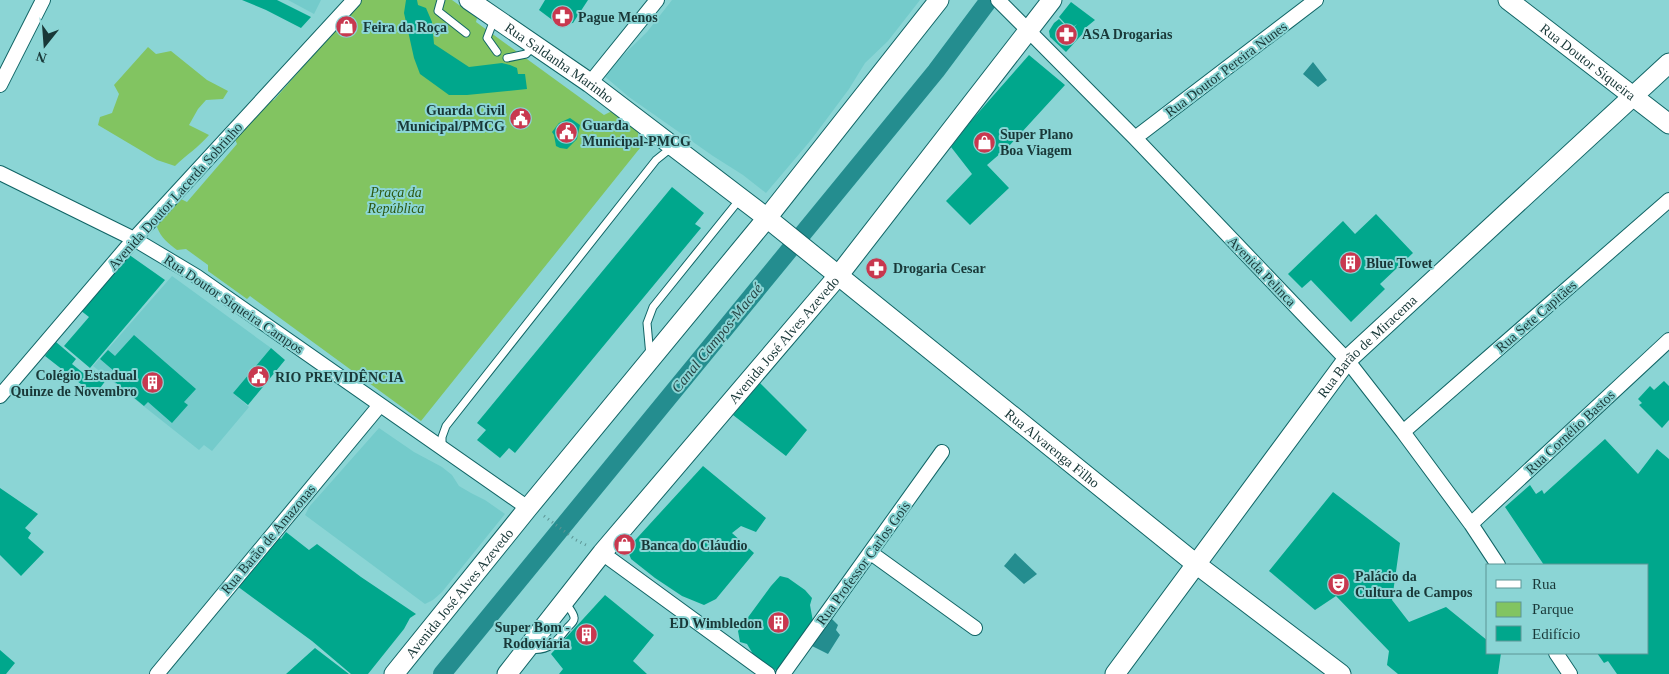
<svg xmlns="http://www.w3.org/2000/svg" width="1669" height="674" viewBox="0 0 1669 674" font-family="'Times New Roman',serif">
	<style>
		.built { fill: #74cbcb }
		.green { fill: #82c461 }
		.water { fill: #248d8f }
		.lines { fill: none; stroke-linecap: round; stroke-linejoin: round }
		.canal { stroke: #248d8f; stroke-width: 18 }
		.building { fill: #00a78c }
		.lane-casing { stroke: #116566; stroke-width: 9 }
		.street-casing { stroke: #116566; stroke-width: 16 }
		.secondary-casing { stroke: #116566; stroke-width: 21 }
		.path { stroke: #5c9494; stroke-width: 3; stroke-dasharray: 1 4; stroke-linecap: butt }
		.lane { stroke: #fff; stroke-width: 7 }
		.street { stroke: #fff; stroke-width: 14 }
		.secondary { stroke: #fff; stroke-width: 19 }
		.labels { text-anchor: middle; stroke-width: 4; stroke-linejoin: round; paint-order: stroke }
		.poi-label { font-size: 14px; font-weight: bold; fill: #193838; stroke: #8bd5d5; text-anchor: start }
		.street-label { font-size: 14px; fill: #193838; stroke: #8bd5d5 }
		.park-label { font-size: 14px; font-style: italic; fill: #2d5813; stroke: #8bd5d5 }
		.water-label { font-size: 15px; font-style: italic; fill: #294747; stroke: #8bd5d5 }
	</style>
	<rect width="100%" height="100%" fill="#8bd5d5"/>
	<path class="built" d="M288,0h33l-7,14z
		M672,0h248l-32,41 -23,22 -16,26 -38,51 -45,53 -23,-18 -30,-19 -84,-59 -26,-22 44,-43z
		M172,276l99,72 -38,45 16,14 -37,44 -8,-6 -5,5 -106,-84z
		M379,428l35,24 28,15 10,8 7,11 12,7 14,7 20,14 -63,78 -9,8 -8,4 -120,-89 4,-8z"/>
	<path class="green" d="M361,0h91l25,18 -1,4 128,93 8,-4 25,18 2,8 -1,2 6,4 -223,278 -171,-125 -3,3 -39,-28v-6l-22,-16 -9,1c-9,-7 -16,-12 -20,-23 5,-12 13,-20 24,-28l6,3 50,-58 -2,-5 34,-38 5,-1z
		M148,47l8,7 15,-3 36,29 21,11 -5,8 -17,1 -8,9 -9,16 20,10c-10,12 -23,20 -34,31l-18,-6 -59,-35 2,-8 12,-4 7,-19 -5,-9z"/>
	<path class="water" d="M1313,62l14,18 -9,7 -15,-13z
		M1015,553l22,21 -13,10 -20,-18z
		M831,618l7,7 -2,5 4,5 -12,19 -18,-9z"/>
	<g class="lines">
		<path class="canal" d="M442,674l494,-603 53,-71"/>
	</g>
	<path class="building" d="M242,0h35l34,17 -10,11 -35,-18z
		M406,0h11l1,5 8,3 6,14 2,22 35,23 33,-4 8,2 7,3 1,6h7l2,15 -60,6h-18l-29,-21 -6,-16 -10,-45z
		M545,0h43l-15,23 -14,2 -20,-15z
		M1071,2l24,18 -11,9 2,1 -20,22 -16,-15 -1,-6 5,-8 5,-4 12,12v-1l6,-6 -7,5 -11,-12z
		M1029,55l36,30 -56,61 -22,19 22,23 -39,37 -24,-24 26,-27 -21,-27 20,-26z
		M515,112l15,2 -3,13 -2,2 -13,-3z
		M570,118l10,7 -2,9 -1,5 -10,10 -7,-1 -4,-2 -2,-11 -2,-3 7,-9z
		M672,187l32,26 -9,11 6,4 -186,225 -6,-5 -9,10 -23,-18 9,-10 -9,-7z
		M1376,214l37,39 -33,31 5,5 -34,33 -40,-42 -9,8 -14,-14 55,-53 12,13z
		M128,254l37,26 -75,88 -26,-22 25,-29 -9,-7z
		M134,335l62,54 -12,13 4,3 -16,18 -24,-21 -4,4 -35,-29 5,-6 -14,-12 8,-9 7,6z
		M56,342l20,17 -4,5 15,12 5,-7 14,11 -11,15 -50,-39z
		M271,348l14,12 -37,45 -15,-12z
		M1664,381l5,5v34l-7,8 -23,-23 3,-2 -4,-4 12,-13 4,4z
		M760,383l47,47 -21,26 -53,-41z
		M1605,439l33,35 19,-25 12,10v215h-52l-9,-13 -4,2 -7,-10h51v-88h-104l-39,-58 25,-22 6,9 6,-4 2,4z
		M703,466l63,52 -10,14 -15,-6 -9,7 22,20 -38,46 -12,6 -22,-9 -27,-18 -24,-19 -4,-10z
		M0,488l38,26 -13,14 6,5 -3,5 16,14 -23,24 -21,-21z
		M1333,492l67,51 -8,57 17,22 37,-15 42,34v12h13l-3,21h-100l-11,-9 2,-14 -53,-55 -21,14 -46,-39z
		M286,532l23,18 8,-6 44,33 55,37 -6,4 -6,11 -36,45h-17l-39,-33 -75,-55 39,-50 5,3z
		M780,576l8,2 17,12 7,8 -2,7 4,22 -35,45 -15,-9 -11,-9 -6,-10 -7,-2 -2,-11 33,-45z
		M605,595l49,40 -21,26 14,13h-88l4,-5 -12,-15z
		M315,648l34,26h-63z
		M0,650l15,13 -9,11h-6z"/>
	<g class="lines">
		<defs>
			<path id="lane" d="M441,0l-3,11 28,22
				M495,17l-8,21 10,14
				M507,58l19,-4 7,-7
				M650,356l-3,-33 6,-16 87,-108
				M442,447v-10l4,-11 210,-266 10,-8 7,-3
				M530,649c19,3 27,-8 38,-22 3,-3 7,-6 6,-10 -1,-5 -6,-10 -8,-14"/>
			<path id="street" d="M998,0l137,138 212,222 56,72 68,92 27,41
				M590,83l67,-83
				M0,85l43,-85
				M1135,138l181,-138
				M0,173l134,66 62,37 332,232
				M0,396l134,-157 220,-239
				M1403,432l266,-232
				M1471,524l198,-184
				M602,553l166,121
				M871,553l104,75
				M1556,653l14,21
				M157,674l223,-269
				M783,674l159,-222"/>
			<g id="secondary">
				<path id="s1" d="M469,0l121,83 177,135 429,346 145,110"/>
				<path id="s2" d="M1508,0l161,124"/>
				<path id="s3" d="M394,674l134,-166 239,-290 172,-218"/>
				<path id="s4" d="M507,674l95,-121 236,-277 214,-276"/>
				<path id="s5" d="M1115,674l232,-314 322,-297"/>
			</g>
		</defs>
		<use href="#lane" class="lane-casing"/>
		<use href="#street" class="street-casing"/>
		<use href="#secondary" class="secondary-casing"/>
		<path class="path" d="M544,516l32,24 12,6"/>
		<use href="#lane" class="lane"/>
		<use href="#street" class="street"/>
		<use href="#secondary" class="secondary"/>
	</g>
	<defs>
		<symbol id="pharmacy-disc" viewBox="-11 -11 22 22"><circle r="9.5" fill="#c8384f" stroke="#8bd5d5"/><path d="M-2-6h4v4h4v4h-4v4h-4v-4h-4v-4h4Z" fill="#fff"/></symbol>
		<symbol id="shop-disc" viewBox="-11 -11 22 22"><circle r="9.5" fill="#c8384f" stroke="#8bd5d5"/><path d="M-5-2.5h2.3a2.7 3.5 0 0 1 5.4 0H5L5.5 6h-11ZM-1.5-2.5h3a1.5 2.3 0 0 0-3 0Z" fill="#fff"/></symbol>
		<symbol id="civic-disc" viewBox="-11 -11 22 22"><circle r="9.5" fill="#c8384f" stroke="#8bd5d5"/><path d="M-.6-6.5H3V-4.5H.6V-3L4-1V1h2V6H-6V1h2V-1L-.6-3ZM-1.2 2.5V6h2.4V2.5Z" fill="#fff"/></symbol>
		<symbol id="building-disc" viewBox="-11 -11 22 22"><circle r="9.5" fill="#c8384f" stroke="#8bd5d5"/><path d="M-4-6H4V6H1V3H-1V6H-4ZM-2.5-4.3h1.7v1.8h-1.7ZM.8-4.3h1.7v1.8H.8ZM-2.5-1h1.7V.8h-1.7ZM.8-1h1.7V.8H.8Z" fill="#fff"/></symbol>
		<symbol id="theatre-disc" viewBox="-11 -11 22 22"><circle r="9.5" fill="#c8384f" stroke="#8bd5d5"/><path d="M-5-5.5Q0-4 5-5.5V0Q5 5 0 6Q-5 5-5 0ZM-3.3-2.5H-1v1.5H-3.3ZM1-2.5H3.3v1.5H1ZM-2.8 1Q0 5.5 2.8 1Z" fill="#fff"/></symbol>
	</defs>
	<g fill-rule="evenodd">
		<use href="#pharmacy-disc" x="550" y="4" width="25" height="25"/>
		<use href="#shop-disc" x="334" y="14" width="25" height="25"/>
		<use href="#pharmacy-disc" x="1054" y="22" width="25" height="25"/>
		<use href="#civic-disc" x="508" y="106" width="25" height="25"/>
		<use href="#civic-disc" x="554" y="120" width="25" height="25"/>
		<use href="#shop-disc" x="972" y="130" width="25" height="25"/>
		<use href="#building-disc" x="1338" y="250" width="25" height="25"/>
		<use href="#pharmacy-disc" x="864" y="256" width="25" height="25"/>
		<use href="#civic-disc" x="246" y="364" width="25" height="25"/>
		<use href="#building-disc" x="140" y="370" width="25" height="25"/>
		<use href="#shop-disc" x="612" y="532" width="25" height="25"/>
		<use href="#theatre-disc" x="1326" y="572" width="25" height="25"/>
		<use href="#building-disc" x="766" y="610" width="25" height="25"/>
		<use href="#building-disc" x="574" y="622" width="25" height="25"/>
	</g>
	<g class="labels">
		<g class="poi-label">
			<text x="578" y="22">Pague Menos</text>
			<text x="363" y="32">Feira da Roça</text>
			<text x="1082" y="39">ASA Drogarias</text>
			<text x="505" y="115" text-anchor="end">Guarda Civil<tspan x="505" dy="16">Municipal/PMCG</tspan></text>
			<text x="582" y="130">Guarda<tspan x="582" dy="16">Municipal-PMCG</tspan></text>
			<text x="1000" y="139">Super Plano<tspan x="1000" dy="16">Boa Viagem</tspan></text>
			<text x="1366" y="268">Blue Towet</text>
			<text x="893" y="273">Drogaria Cesar</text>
			<text x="137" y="380" text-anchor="end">Colégio Estadual<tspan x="137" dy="16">Quinze de Novembro</tspan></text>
			<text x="275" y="382">RIO PREVIDÊNCIA</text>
			<text x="641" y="550">Banca do Cláudio</text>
			<text x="1355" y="581">Palácio da<tspan x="1355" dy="16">Cultura de Campos</tspan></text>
			<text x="762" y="628" text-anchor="end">ED Wimbledon</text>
			<text x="570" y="632" text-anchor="end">Super Bom -<tspan x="570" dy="16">Rodoviária</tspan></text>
		</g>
		<g class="street-label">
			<text dy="5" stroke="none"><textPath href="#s2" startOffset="101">Rua Doutor Siqueira</textPath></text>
			<text dy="5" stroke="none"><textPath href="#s1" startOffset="110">Rua Saldanha Marinho</textPath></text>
			<text transform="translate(1226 69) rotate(-37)" y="5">Rua Doutor Pereira Nunes</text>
			<text transform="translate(175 196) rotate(-48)" y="5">Avenida Doutor Lacerda Sobrinho</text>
			<text transform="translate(1262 271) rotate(46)" y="5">Avenida Pelinca</text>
			<text transform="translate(234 304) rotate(34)" y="5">Rua Doutor Siqueira Campos</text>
			<text transform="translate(1536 316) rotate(-41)" y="5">Rua Sete Capitães</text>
			<text dy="5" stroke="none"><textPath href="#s4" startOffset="434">Avenida José Alves Azevedo</textPath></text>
			<text dy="5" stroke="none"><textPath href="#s5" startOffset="414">Rua Barão de Miracema</textPath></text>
			<text transform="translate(1570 432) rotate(-43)" y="5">Rua Cornélio Bastos</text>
			<text dy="5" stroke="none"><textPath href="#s1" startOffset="736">Rua Alvarenga Filho</textPath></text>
			<text transform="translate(268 539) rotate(-50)" y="5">Rua Barão de Amazonas</text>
			<text transform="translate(863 563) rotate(-54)" y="5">Rua Professor Carlos Gois</text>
			<text dy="5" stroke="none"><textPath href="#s3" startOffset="104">Avenida José Alves Azevedo</textPath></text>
		</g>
		<g class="park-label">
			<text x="396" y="197">Praça da<tspan x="396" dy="16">República</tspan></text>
		</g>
		<g class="water-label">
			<text transform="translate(717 338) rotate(-51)" y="5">Canal Campos-Macaé</text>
		</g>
	</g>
	<rect x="1486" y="564" width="162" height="90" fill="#8bd5d5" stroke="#5d9696"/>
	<rect x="1496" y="580" width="25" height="8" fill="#ffffff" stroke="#5d9696"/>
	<text x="1532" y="589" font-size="15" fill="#193838">Rua</text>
	<rect x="1496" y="602" width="25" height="15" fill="#82c461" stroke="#5d9696"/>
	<text x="1532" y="614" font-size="15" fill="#193838">Parque</text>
	<rect x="1496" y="626" width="25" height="15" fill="#00a78c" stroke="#5d9696"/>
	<text x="1532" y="639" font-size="15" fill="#193838">Edifício</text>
	<g transform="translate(45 45) rotate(197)" stroke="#8bd5d5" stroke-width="4" paint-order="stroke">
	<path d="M0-4L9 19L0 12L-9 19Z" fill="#193838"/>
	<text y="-8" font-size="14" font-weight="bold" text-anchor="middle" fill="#193838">N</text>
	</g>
</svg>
